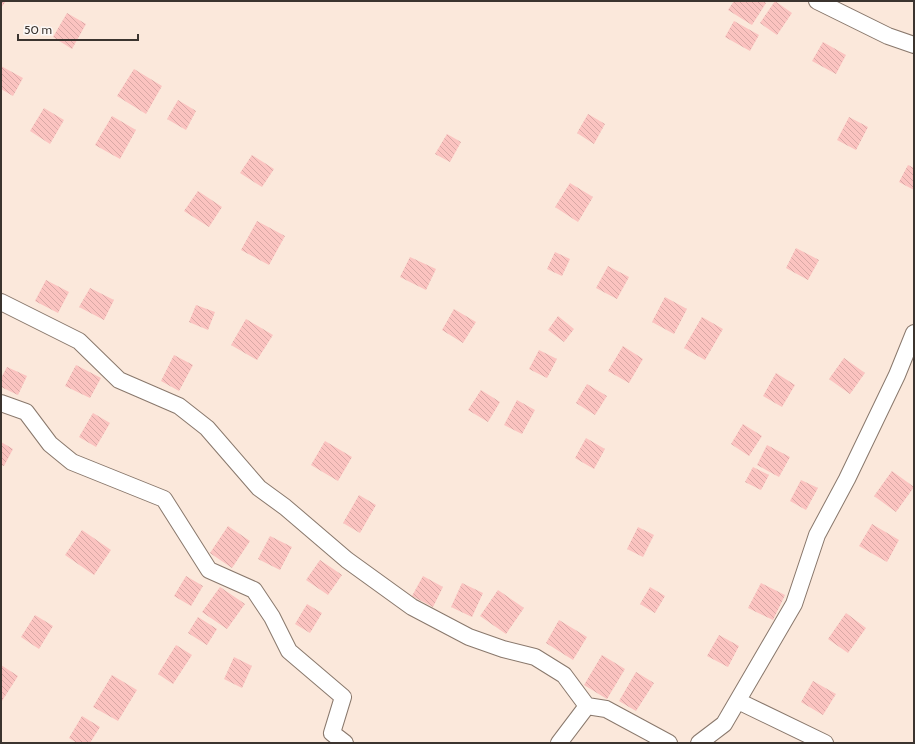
<svg xmlns="http://www.w3.org/2000/svg" width="915" height="744" viewBox="0 0 915 744" font-family="Cabin,sans-serif">
	<style>
		.building { fill: url(#building-back-hatch) }
		.lines { fill: none; stroke-linecap: round; stroke-linejoin: round }
		.street-casing { stroke: #89786c; stroke-width: 18 }
		.street { stroke: #fff; stroke-width: 16 }
	</style>
	<defs>
		<pattern id="building-back-hatch" width="6" height="6" patternUnits="userSpaceOnUse"><rect width="6" height="6" fill="#fbc3c0"/><path d="M-1 5l2 2M0 0l6 6M5-1l2 2" fill="none" stroke="#d8a8a5"/></pattern>
	</defs>
	<rect width="100%" height="100%" fill="#fbe8db"/>
	<path class="building" d="M1,1h5l-5,7z
		M734,1h29l3,2 -14,22 -24,-15z
		M775,1l17,12 -15,22 -17,-12z
		M67,13l19,11 -14,25 -19,-12z
		M734,21l25,14 -9,16 -25,-14z
		M823,42l23,13 -10,19 -24,-13z
		M1,66l22,12 -10,18 -12,-7z
		M134,69l28,17 -16,28 -29,-18z
		M178,100l18,11 -10,19 -19,-11z
		M44,108l20,12 -14,24 -20,-13z
		M588,114l17,10 -11,20 -17,-11z
		M112,116l24,14 -16,29 -25,-14z
		M849,117l19,10 -12,23 -19,-10z
		M447,134l14,8 -11,20 -15,-8z
		M252,155l22,14 -12,18 -22,-14z
		M908,165l6,3v22l-15,-8z
		M570,183l23,14 -15,25 -23,-15z
		M198,191l24,16 -13,20 -25,-16z
		M257,221l28,15 -16,29 -28,-15z
		M796,248l23,12 -11,20 -22,-12z
		M555,252l15,7 -8,17 -15,-7z
		M410,257l26,12 -10,21 -26,-13z
		M608,266l21,11 -12,22 -21,-11z
		M46,280l23,12 -11,21 -23,-12z
		M90,288l24,12 -10,20 -25,-13z
		M665,297l22,12 -13,25 -22,-12z
		M196,305l19,7 -7,18 -19,-8z
		M454,309l22,13 -13,21 -21,-13z
		M558,316l16,13 -10,13 -16,-12z
		M702,317l21,12 -18,31 -21,-12z
		M246,319l27,16 -16,25 -26,-15z
		M623,346l20,13 -14,24 -21,-12z
		M539,350l18,9 -10,19 -18,-9z
		M174,355l19,10 -14,26 -18,-10z
		M844,358l21,15 -15,21 -21,-15z
		M76,365l25,13 -11,20 -25,-12z
		M7,367l20,9 -9,19 -17,-8v-9z
		M776,373l19,12 -13,22 -19,-11z
		M587,384l20,12 -12,19 -19,-12z
		M481,390l19,12 -12,20 -20,-12z
		M517,400l18,10 -13,24 -18,-9z
		M93,413l17,10 -14,24 -17,-10z
		M743,424l19,12 -13,20 -18,-12z
		M586,438l19,11 -11,20 -19,-11z
		M325,441l27,16 -14,24 -27,-16z
		M1,442l12,7 -9,17 -3,-1z
		M767,445l23,12 -11,20 -22,-12z
		M753,467l16,8 -8,15 -16,-8z
		M892,471l22,16 -18,25 -22,-16z
		M801,480l17,8 -12,22 -16,-9z
		M359,495l17,10 -16,28 -17,-10z
		M872,524l27,16 -12,22 -28,-16z
		M228,526l22,15 -18,27 -22,-15z
		M638,527l16,8 -11,22 -16,-8z
		M82,530l29,20 -17,25 -29,-20z
		M270,536l22,11 -12,23 -22,-11z
		M320,560l22,15 -14,20 -22,-15z
		M186,576l17,10 -12,20 -17,-10z
		M423,576l20,11 -10,20 -21,-11z
		M462,583l21,10 -11,24 -21,-10z
		M761,583l24,12 -12,25 -25,-12z
		M220,587l25,17 -18,25 -25,-17z
		M650,587l15,9 -10,17 -15,-9z
		M498,590l26,18 -18,26 -26,-18z
		M307,604l15,9 -12,20 -15,-9z
		M846,613l20,15 -18,25 -20,-14z
		M35,615l18,11 -14,23 -18,-12z
		M198,617l19,12 -10,16 -19,-12z
		M559,620l28,17 -14,23 -27,-17z
		M719,635l20,11 -11,21 -21,-11z
		M176,645l16,10 -19,29 -15,-10z
		M602,655l23,14 -18,30 -23,-14z
		M234,657l18,9 -10,22 -18,-9z
		M1,665l17,11 -16,25 -1,-1z
		M636,672l18,11 -18,28 -17,-10z
		M112,675l25,15 -19,31 -25,-14z
		M813,681l23,13 -13,21 -22,-13z
		M82,716l18,11 -10,16h-13l-8,-5z"/>
	<g class="lines">
		<defs>
			<path id="street" d="M817,1l71,35 26,9
				M1,302l78,39 40,39 60,26 28,22 52,60 26,19 62,53 65,47 57,30 34,12 32,8 29,18 23,31
				M1,403l25,9 24,32 22,18 92,37 45,71 45,20 18,27 17,34 54,46 -11,36 13,10
				M738,701l87,42
				M559,743l28,-37 19,3 63,34
				M699,743l25,-19 70,-120 23,-69 30,-56 50,-104 17,-42"/>
		</defs>
		<use href="#street" class="street-casing"/>
		<use href="#street" class="street"/>
	</g>
	<rect width="915" height="744" fill="none" stroke="#3b342f" stroke-width="4"/>
	<path d="M18 34v6h120v-6" fill="none" stroke="#3b342f" stroke-width="2"/>
	<text x="24" y="34" font-size="12" fill="#3b342f" stroke="#fcf8f6" stroke-width="3" paint-order="stroke">50 m</text>
</svg>
